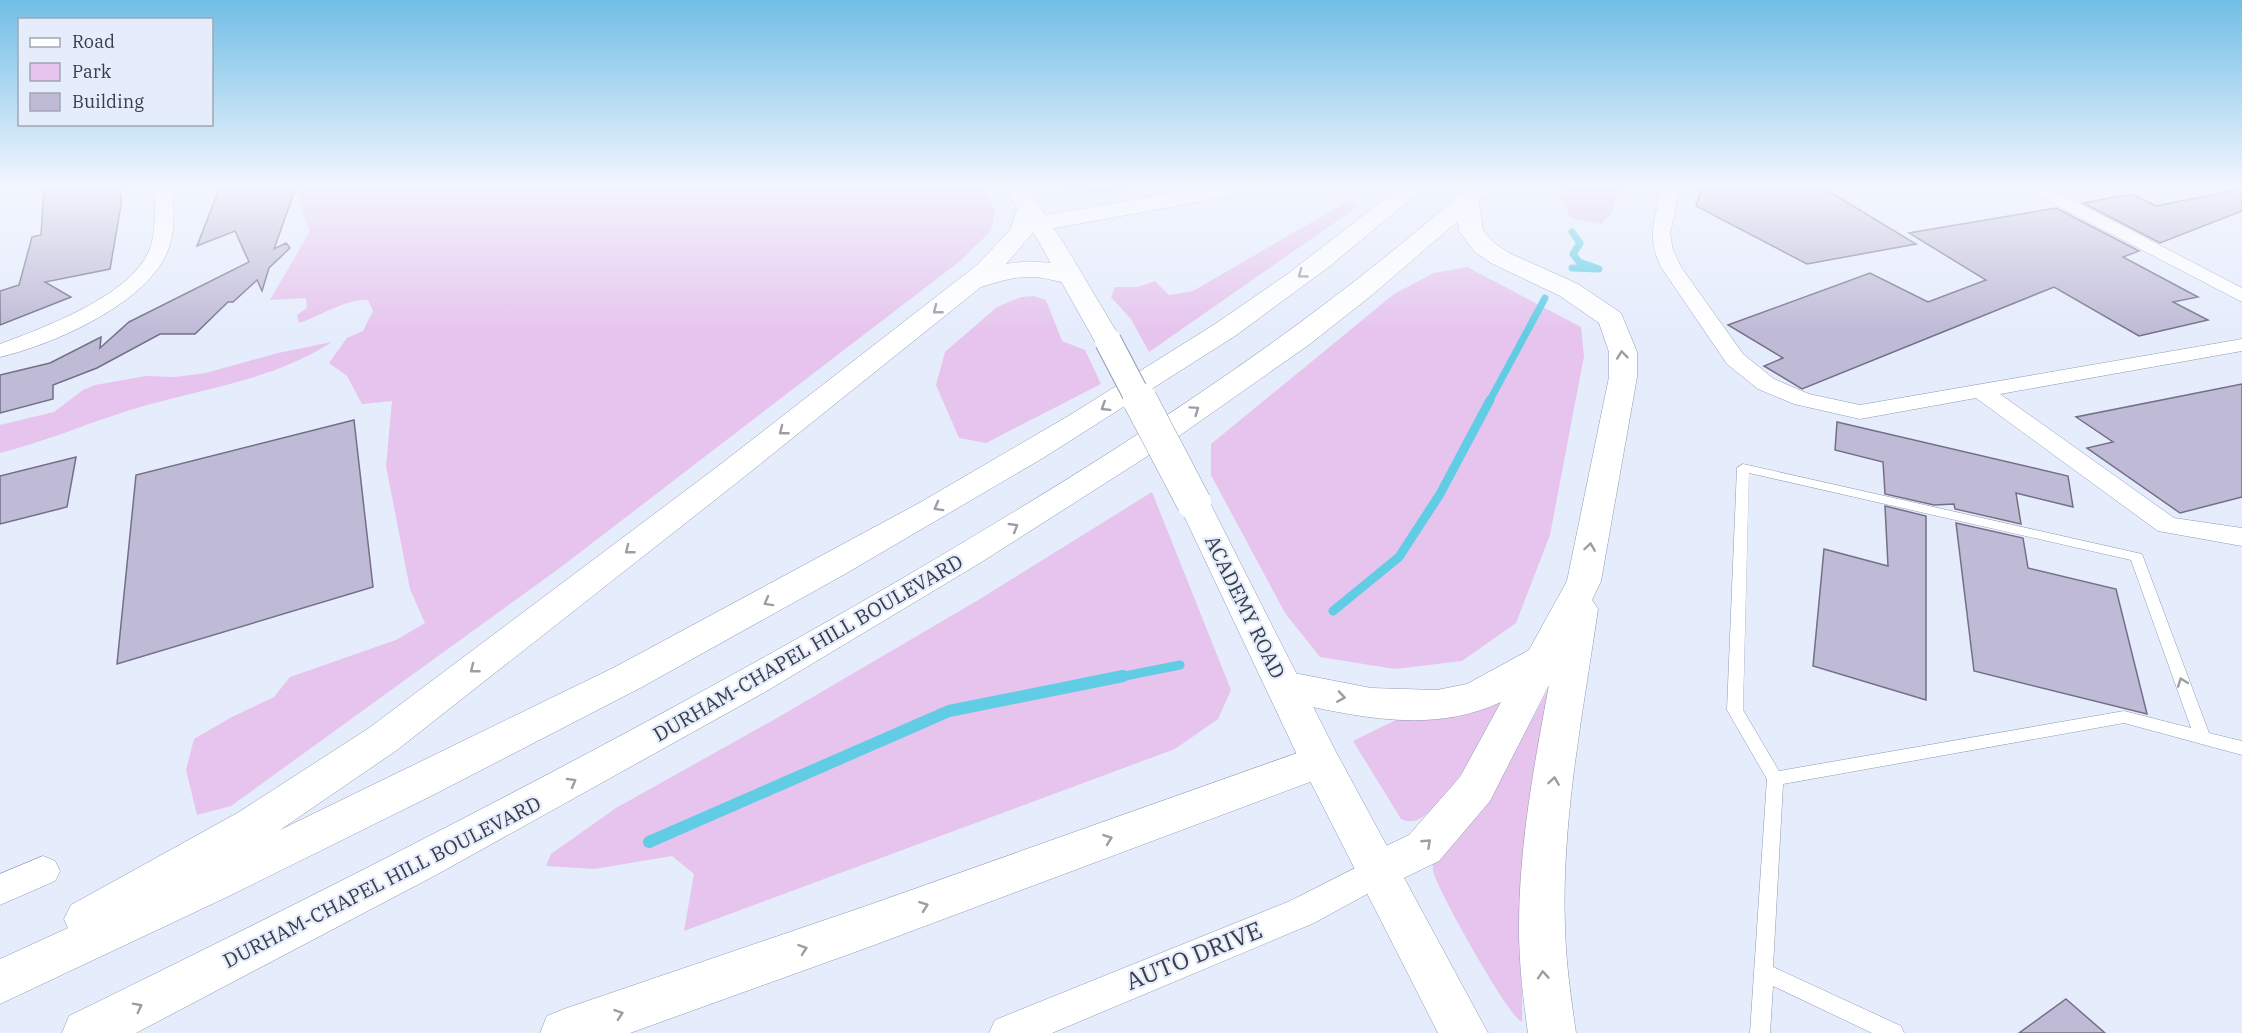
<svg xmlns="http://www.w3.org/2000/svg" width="2242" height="1033" viewBox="0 0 2242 1033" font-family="'IBM Plex Serif',serif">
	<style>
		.green { fill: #e6c4ed }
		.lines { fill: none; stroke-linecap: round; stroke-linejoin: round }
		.stream-far2 { stroke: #60cde4; stroke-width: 7 }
		.stream-far1 { stroke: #60cde4; stroke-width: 9 }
		.stream { stroke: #60cde4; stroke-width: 12 }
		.building { fill: #bfbad6; stroke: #746f88; stroke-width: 1.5 }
		.lane-casing { stroke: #909bb3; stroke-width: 1 }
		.street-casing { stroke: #909bb3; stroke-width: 1 }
		.secondary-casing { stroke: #909bb3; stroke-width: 1 }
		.primary-casing { stroke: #909bb3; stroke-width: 1 }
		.lane { fill: #fff; fill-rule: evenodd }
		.street { fill: #fff; fill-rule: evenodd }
		.secondary { fill: #fff; fill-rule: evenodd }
		.primary { fill: #fff; fill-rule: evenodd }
		.secondary-bridge-far1-casing { stroke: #909bb3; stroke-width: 28; stroke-linecap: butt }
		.secondary-bridge-casing { stroke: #909bb3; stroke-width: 35; stroke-linecap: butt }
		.secondary-bridge-far1 { stroke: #fff; stroke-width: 26 }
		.secondary-bridge { stroke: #fff; stroke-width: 34 }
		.oneway { stroke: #9c9ea3 }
		.labels { text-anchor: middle; stroke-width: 4.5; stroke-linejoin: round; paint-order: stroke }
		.street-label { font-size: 20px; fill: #383d47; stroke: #e5ecfc }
		.near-street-label { font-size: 24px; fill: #383d47; stroke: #e5ecfc }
	</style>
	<rect width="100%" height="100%" fill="#e5ecfc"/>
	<path class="green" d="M296,187h688l11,24 -4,20 -31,30 -399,306 -330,239 -34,9 -11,-45 8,-31 36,-21 44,-21 16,-20 106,-37 29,-17 -15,-34 -24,-123 6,-65 -30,3 -15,-28 -18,-13 18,-25 16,-7 10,-20 -5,-11c-24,-1 -47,16 -69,23l-2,-8 10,-7 -1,-10 -36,2 40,-69 -9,-22z
		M1061,187h82c-29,5 -54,9 -82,0z
		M1563,187h57l-8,26 -11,11 -30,-6 -10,-19z
		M1350,200l10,5 -211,147 -18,-33 -20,-22 4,-10h23l17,-6 14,14 24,-4z
		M1467,267l114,60 3,29 -34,179 -34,88 -54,38 -67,8 -75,-12 -35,-44 -74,-138v-31l183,-150 40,-21z
		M1034,296l12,4 16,41 23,9 16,34 -115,59 -27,-5 -23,-53 9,-33 52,-45 24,-10z
		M332,342c-65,41 -131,46 -202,68 -44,14 -86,32 -130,43v-28l54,-13 29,-22 12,-5 51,-9 29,1 31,-4 72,-20z
		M1152,492l79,198 -13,29 -43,30 -491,182 10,-57 -22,-18 -77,13 -49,-3 5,-12 65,-46 161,-90 203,-119z
		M1563,655l-40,268 -1,99c-14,-6 -82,-128 -88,-148 -2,-6 -1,-12 0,-18l83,-110 29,-52z
		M1501,696l2,14c-16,25 -60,98 -84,109 -6,3 -12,3 -18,0l-48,-78 51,-25z"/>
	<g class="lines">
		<path class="stream-far2" d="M1572,232l8,11 -7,11 6,8 20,7 -27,-1
			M1489,402l56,-104"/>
		<path class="stream-far1" d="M1333,611l66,-54 41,-63 50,-94
			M1115,678l65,-13"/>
		<path class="stream" d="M649,842l300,-131 174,-35"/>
	</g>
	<path class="building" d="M44,187h76l1,18 -11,64 -65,13 26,15 -71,28v-34l19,-6 13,-48 9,-2z
		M220,187h76l-22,62 12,-6 4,5 -21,20 -7,23 -5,-11 -24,22h-5l-33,32h-35l-63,34 -44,17v14l-53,14v-38l50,-12 51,-26 -1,11 29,-26 120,-60 -14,-31 -38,15z
		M1702,187h120l94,57 -109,20 -111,-58z
		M2242,189v22l-82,32 -77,-40 49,-9 24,12z
		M2056,208l83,43 -16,6 75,40 -25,5 35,18 -69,16 -85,-49 -252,102 -38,-23 19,-8 -55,-33 142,-52 58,29 58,-22 -77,-47z
		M2242,384v113l-62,16 -93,-65 26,-6 -37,-25z
		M354,420l19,167 -256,77 19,-189z
		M1837,422l231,54 5,31 -57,-14 5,31 -66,-15 -1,-5 -20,1 -49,-11 -2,-32 -48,-12z
		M76,457l-9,50 -67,17v-48z
		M1885,506l41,10v184l-113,-34 11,-117 64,17z
		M1956,523l67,15 5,30 88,21 31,125 -173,-43z
		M2066,999l39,34h-86z"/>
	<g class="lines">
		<defs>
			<path id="lane" d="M1743,464l399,90 67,179 33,8v14l-118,-32 -341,61 -10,183 128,59 3,7h-32l-99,-47 -3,47h-20l17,-254 -40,-69 10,-242zM1749,473l382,87 60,168 -67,-17 -345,60 -36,-61z"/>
			<path id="street" d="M155,187h18c0,20 3,41 -4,60 -17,55 -117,98 -169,110v-13c43,-16 130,-48 149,-93 8,-20 5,-43 6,-64z
				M1662,187h18l-10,47 3,16 8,17 62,87 31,25 35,15 51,11 382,-66v12l-242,43 174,124 68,10v18l-84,-15 -182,-133 -116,21 -66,-15 -36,-15 -31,-25 -66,-97c-15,-32 -6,-47 1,-80z
				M2026,187h22l194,101v14l-213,-111z
				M43,856l12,5 5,10 -5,10 -55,24v-31z
				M1377,857l12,5 5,10 -5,10 -75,41 -262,110h-63l6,-13 295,-119z"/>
			<path id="secondary" d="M1004,187h22l37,55 59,99 -4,6 -10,2 -10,-2 -59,-105z
				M1194,492l12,4 4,7 126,249 152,281h-50l-138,-272 -122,-258 4,-7z"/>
			<path id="primary" d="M1204,187h49l-3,5 -8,2 -203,37 -4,-1 -29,34c18,-4 66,-4 78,13l-4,5c-16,4 -31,-5 -47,-5 -19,-1 -34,5 -52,10l-242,194 -342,269 -117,80 335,-163 306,-165 149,-87 145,-91 74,-51 111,-86h25l-95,79 -95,70 -192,122 -198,116 -203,113 -207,107 -208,103 -227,107v-45l68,-31 -4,-9 7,-14 168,-93 130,-84 348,-261 260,-202 33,-35 10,-29 8,-2 8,2 4,5 -3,11z
				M1468,187h25l-14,15 4,28 10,12 16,11 69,31 43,29 16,39v25l-36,204 -9,19 6,9c-15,105 -37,212 -33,319 1,36 6,70 11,105h-48c-5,-35 -9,-70 -9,-106 0,-81 15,-162 30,-242l-59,116 -51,60 -62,30 -16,-5 -6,-14 6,-14 48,-23 51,-58 41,-75c-71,33 -145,14 -217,-1l-14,-5 -5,-10 5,-10 14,-5 87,17 66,2 30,-6 62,-34 38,-69 42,-204v-25l-10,-29 -39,-27 -69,-33 -16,-11 -16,-21 -1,-10 -86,74 -62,49 -131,92 -199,127 -215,129 -329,183 -300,158h-74l7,-17c282,-138 563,-280 834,-438 199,-117 393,-238 565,-391z
				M1320,745l14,4 6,12 -6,12 -465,174 -239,86h-90l7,-17 17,-7 305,-104z"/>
		</defs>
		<use href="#lane" class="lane-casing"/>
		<use href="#street" class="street-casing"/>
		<use href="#secondary" class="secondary-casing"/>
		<use href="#primary" class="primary-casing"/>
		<use href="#lane" class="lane"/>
		<use href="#street" class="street"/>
		<use href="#secondary" class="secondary"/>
		<use href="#primary" class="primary"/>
		<defs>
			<path id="secondary-bridge-far1" d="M1108,341l32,61"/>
			<path id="secondary-bridge" d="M1140,400l54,103"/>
		</defs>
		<use href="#secondary-bridge-far1" class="secondary-bridge-far1-casing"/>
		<use href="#secondary-bridge" class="secondary-bridge-casing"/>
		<use href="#secondary-bridge-far1" class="secondary-bridge-far1"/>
		<use href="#secondary-bridge" class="secondary-bridge"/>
	</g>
	<defs><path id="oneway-chevron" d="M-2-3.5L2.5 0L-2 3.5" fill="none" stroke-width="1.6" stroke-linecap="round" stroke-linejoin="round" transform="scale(1.5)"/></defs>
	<g class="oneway">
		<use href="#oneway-chevron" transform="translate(1302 274) rotate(144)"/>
		<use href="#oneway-chevron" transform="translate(937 310) rotate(142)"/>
		<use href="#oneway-chevron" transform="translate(1622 355) rotate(-96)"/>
		<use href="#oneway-chevron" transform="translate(1105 407) rotate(148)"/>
		<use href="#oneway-chevron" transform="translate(1195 410) rotate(-35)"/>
		<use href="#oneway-chevron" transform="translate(783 431) rotate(142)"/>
		<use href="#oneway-chevron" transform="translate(938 507) rotate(151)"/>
		<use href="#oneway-chevron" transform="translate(1014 527) rotate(-31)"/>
		<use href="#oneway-chevron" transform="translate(1590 547) rotate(-82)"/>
		<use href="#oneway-chevron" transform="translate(629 550) rotate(142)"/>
		<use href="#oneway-chevron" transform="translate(768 602) rotate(151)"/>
		<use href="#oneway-chevron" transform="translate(474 669) rotate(142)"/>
		<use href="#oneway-chevron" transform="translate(2182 682) rotate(-110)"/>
		<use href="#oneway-chevron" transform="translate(1341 697) rotate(9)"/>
		<use href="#oneway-chevron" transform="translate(1554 781) rotate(-81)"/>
		<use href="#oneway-chevron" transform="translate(572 782) rotate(-29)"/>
		<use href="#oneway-chevron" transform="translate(1108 839) rotate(-20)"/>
		<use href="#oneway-chevron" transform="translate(1427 843) rotate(-43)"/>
		<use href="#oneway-chevron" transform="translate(924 906) rotate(-20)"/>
		<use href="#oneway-chevron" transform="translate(803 949) rotate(-19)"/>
		<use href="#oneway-chevron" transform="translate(1543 975) rotate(-94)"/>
		<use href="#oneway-chevron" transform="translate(138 1007) rotate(-27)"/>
		<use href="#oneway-chevron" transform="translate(619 1014) rotate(-19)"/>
	</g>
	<linearGradient id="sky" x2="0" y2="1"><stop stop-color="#71bee6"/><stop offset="0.56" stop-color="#f3f6fe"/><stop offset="1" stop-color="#f3f6fe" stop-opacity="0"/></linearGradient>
	<rect width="2242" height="332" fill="url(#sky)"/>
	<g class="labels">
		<g class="street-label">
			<text transform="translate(1245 607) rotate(64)" y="7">ACADEMY ROAD</text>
			<text transform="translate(808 648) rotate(-30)" y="7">DURHAM-CHAPEL HILL BOULEVARD</text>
			<text transform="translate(382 882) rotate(-27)" y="7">DURHAM-CHAPEL HILL BOULEVARD</text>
		</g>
		<g class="near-street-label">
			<text transform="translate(1194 956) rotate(-22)" y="8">AUTO DRIVE</text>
		</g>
	</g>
	<rect x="18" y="18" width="195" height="108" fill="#e5ecfc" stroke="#a0a6b4" stroke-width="1.5"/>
	<rect x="30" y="38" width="30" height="9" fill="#ffffff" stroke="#a0a6b4" stroke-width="1.5"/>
	<text x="72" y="48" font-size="18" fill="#383d47">Road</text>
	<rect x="30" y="63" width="30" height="18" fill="#e6c4ed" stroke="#a0a6b4" stroke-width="1.5"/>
	<text x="72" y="78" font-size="18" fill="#383d47">Park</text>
	<rect x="30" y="93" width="30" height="18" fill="#bfbad6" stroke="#a0a6b4" stroke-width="1.5"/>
	<text x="72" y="108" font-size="18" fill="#383d47">Building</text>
</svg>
